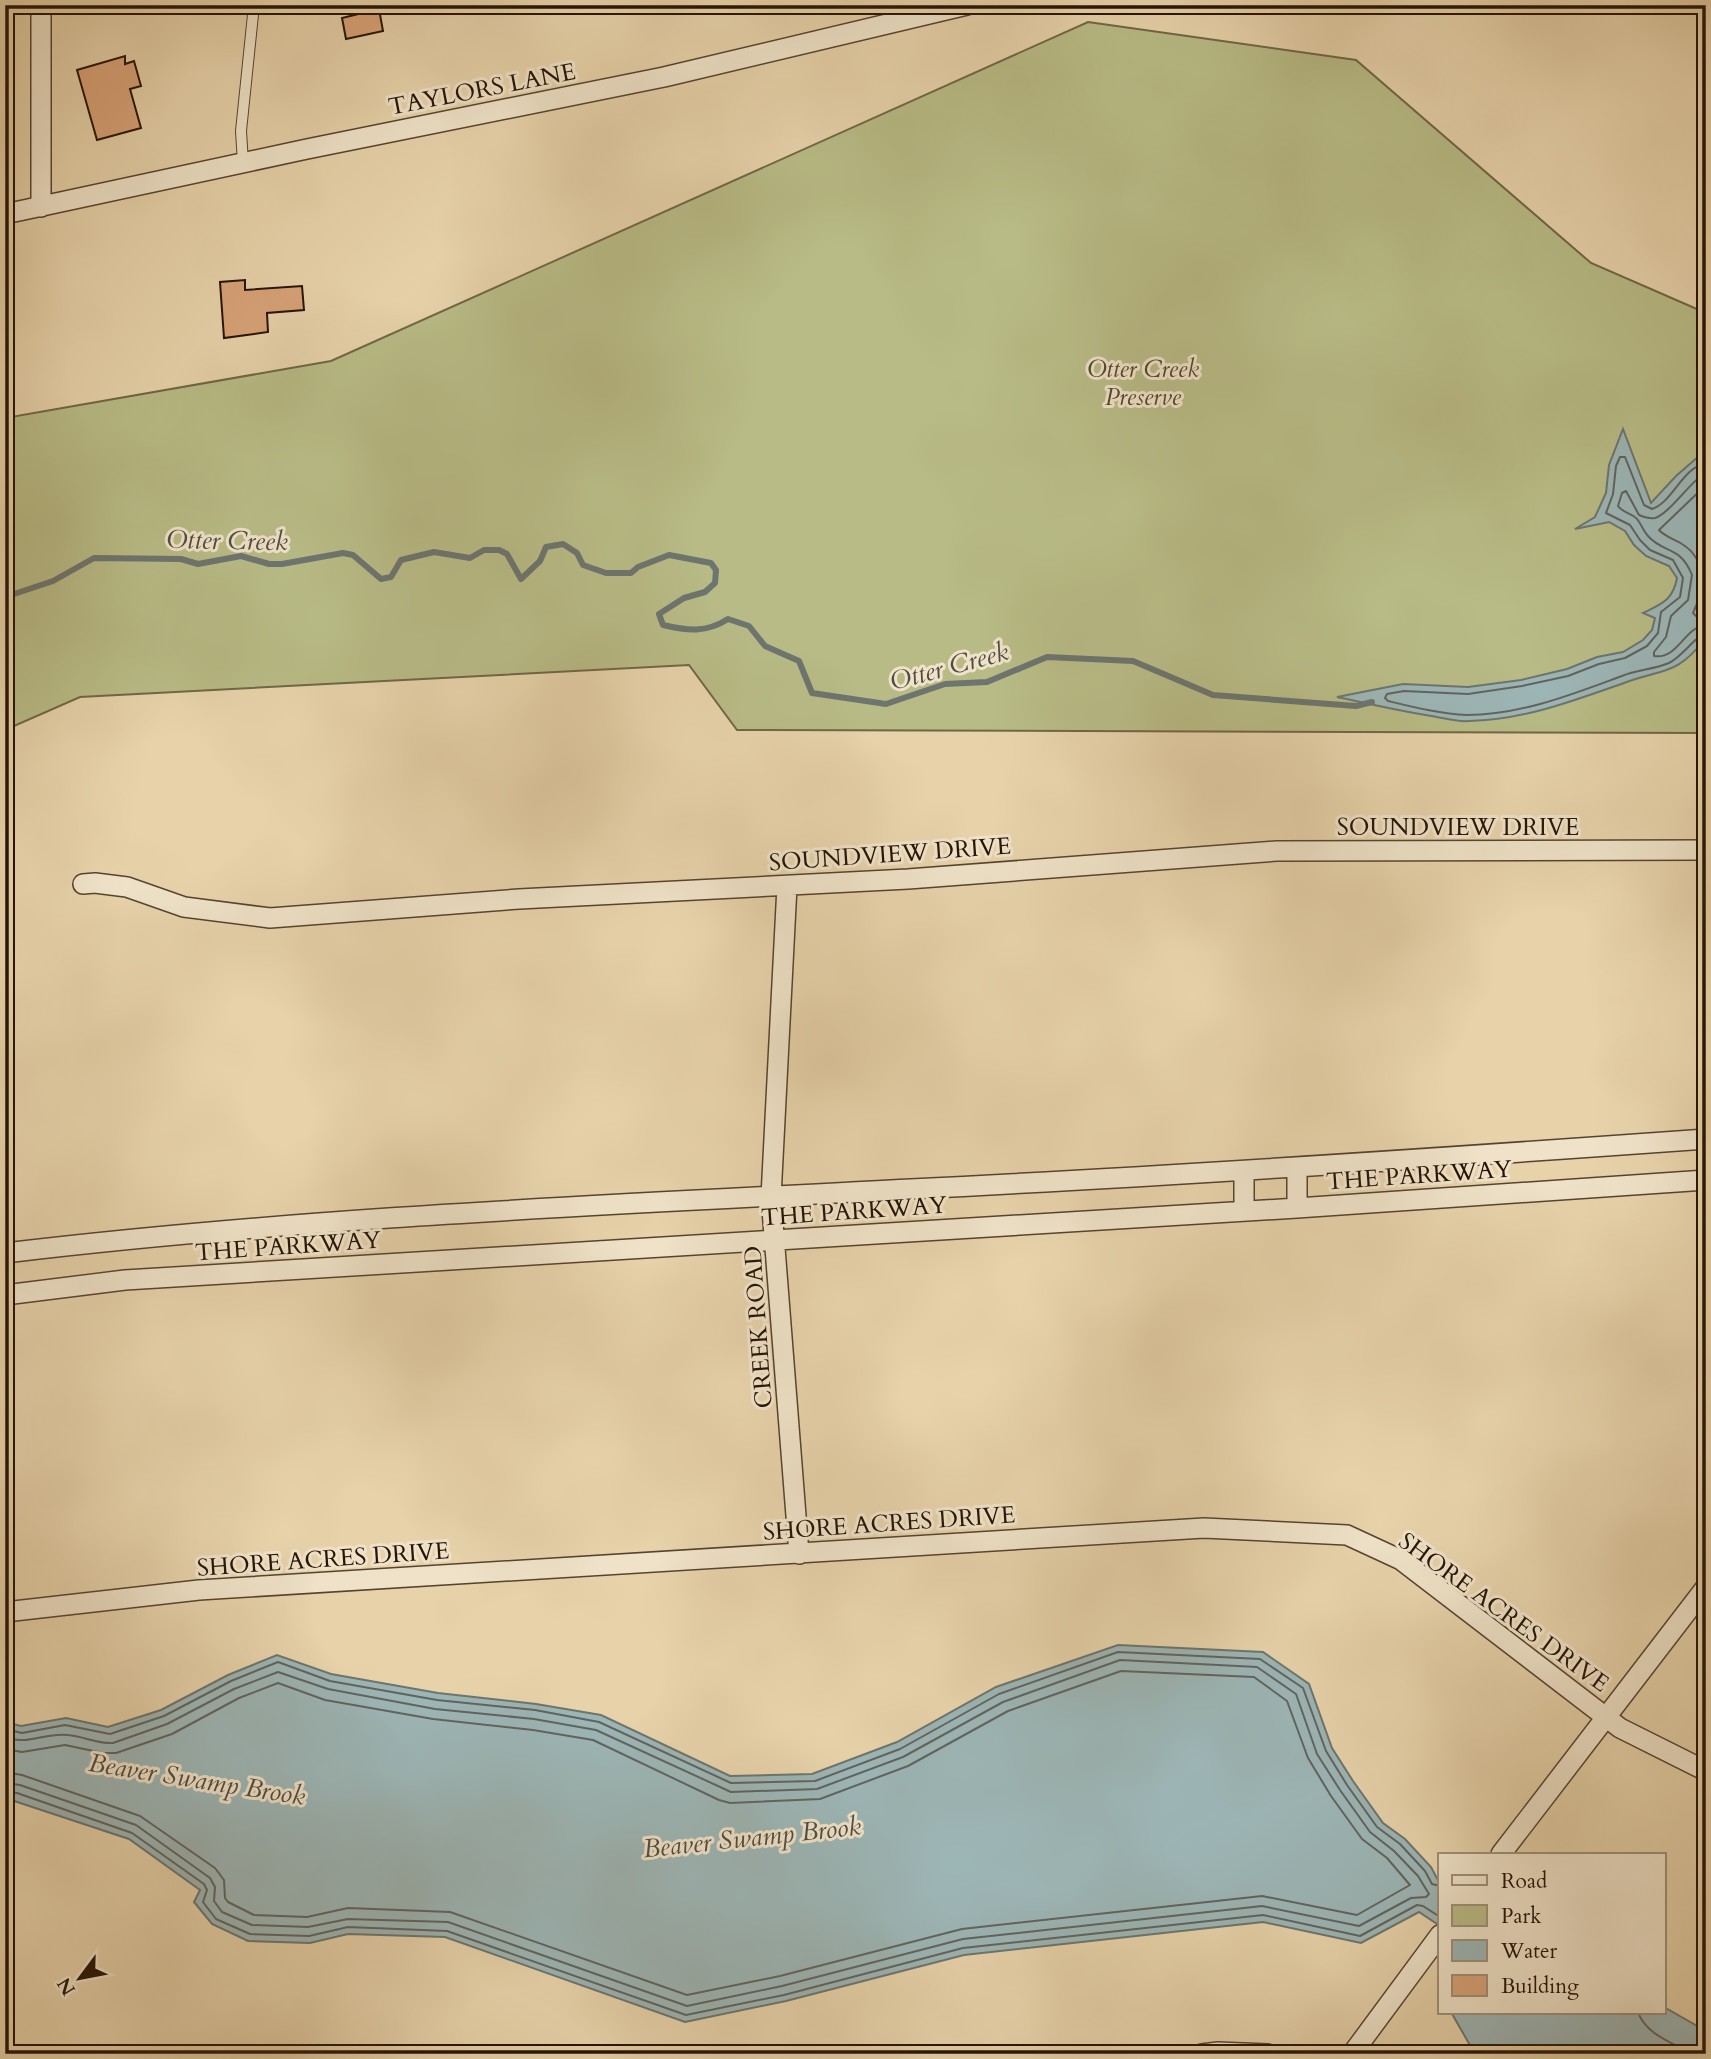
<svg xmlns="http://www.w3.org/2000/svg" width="1711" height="2059" viewBox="0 0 1711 2059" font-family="Cardo,serif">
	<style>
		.green { fill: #b8bb86; stroke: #6f6846; stroke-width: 2 }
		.water { fill: #9cb5b5; stroke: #6d756f; stroke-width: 2 }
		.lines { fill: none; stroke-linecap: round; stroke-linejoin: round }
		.shore { stroke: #61645e; stroke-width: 2 }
		.stream { stroke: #6d756f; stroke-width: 6 }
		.building { fill: #d8a378; stroke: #261406; stroke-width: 2 }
		.lane-casing { stroke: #56442f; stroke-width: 12 }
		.street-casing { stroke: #56442f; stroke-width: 22 }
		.lane { stroke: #efe2c8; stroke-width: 10 }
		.street { stroke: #efe2c8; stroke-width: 19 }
		.labels { text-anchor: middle; stroke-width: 6; stroke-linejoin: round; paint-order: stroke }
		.street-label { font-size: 24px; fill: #261406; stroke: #efe2c8 }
		.park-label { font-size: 24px; font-style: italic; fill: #52462c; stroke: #efe2c8 }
		.water-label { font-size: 26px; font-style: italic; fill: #4f4c43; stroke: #efe2c8 }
	</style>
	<rect width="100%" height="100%" fill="#e7d2aa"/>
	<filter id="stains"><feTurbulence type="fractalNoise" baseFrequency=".00286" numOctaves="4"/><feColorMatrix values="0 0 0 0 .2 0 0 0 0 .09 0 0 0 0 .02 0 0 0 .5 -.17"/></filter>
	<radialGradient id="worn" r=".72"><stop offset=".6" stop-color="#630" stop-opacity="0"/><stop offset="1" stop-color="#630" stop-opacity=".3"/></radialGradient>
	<path class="green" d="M1088,22l268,38 235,203 115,50v420l-969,-3 -48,-65 -609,32 -75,33v-312l326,-57z"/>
	<path class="water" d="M1623,429l28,74 25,-27 23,-20 7,1v181c-30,38 -41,30 -82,45 -51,18 -101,37 -155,38 -11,1 -22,-2 -32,-4 -34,-5 -67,-13 -100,-20l66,-13 65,3 53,-7 46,-11 30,-12 26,-5 20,-12 9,-10 3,-12 -12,-5c19,-9 30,-13 34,-35l-8,-12 -23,-10 -12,-11 -9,-14 -16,-9 -34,7 20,-12 11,-24 3,-28z
		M1118,1645l145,7 46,32 23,64 21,33 30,42 22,16 26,28 9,17v42l-21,-14 -58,31 -98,-21 -299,33 -178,46 -101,21 -240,-85 -97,-3 -38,9 -62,-2 -36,-17 -18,-22 6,-12 -71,-51 -124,-41v-76l16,4 45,-8 42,9 53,-17 67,-35 49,-20 54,19 107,19 98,11 65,11 129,61 82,-2 85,-32 99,-55z
		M1664,2007l42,24v23h-231l-24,-42h213z"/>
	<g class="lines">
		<path class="shore" d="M1706,463c-24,5 -33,39 -54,46l-8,-4 -19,-48h-5l-4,9 -3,28 -7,19 24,12 10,15 10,10 23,10 10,18 -3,19 -19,15 -3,21 -11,13 -22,12 -26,6 -31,12 -46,10 -54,8 -64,-3 -17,3 -2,4 3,3c25,6 53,13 79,14 54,0 106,-21 155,-39 15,-6 33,-7 47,-13 14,-7 27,-28 37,-29
			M1706,472c-15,9 -38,43 -51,46 -5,1 -11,-1 -16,-3l-13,-24 -4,2 -4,13c4,6 12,7 18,12 4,3 7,13 12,18 16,18 32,9 44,39l-4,25 -17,16 -5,21 -12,15v4c24,4 30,-29 52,-31
			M1706,485l-47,45c6,7 16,9 23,14 26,16 22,46 11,69l3,3 10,-1
			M5,1729l17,4 43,-8 45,9 54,-18 67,-35 47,-19 52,19 107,19 98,10 64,12 132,61 84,-2 85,-32 99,-55 119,-42 142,7 43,29 23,63 21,34 30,42 23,17 25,27 7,13 8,2
			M5,1738c27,7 40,-6 63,-3 15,1 29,9 45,8l54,-19 67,-35 44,-17 50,17 107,20 99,10 62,11 135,62 86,-3 86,-32 100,-55 117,-42 137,7 39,27 21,60 23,36 30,42 24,19 24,25 11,18 -3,3 -15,1 -52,28 -97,-20 -299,33 -181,47 -95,20 -239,-84 -100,-3 -40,8 -56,-2 -30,-13 -8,-11 1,-14 -5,-9 -74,-53 -116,-40 -15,-2
			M5,1749l17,3 43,-7 38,8h13l56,-19 67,-36 39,-15 47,17 108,19 100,11 60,10 126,60 11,3 90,-4 88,-33 100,-55 113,-40 133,6 33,24 21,57 23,38 31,43 25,19 23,27 -53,30 -95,-19 -300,33 -182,47 -93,19 -237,-83 -102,-4 -41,9 -53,-2 -26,-13 -3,-4 -1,-18 -9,-12 -75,-52 -118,-41 -17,-3
			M5,1792l12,1 115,40 72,51 3,6 -4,12 13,17 34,15 59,2 39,-9 99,4 239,84 98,-20 179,-47 300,-33 97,21 57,-31 6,1 17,11
			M1638,2012c7,22 35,31 54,42"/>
		<path class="stream" d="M5,597l48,-16 41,-23 87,1 17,5 43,-8 28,8h13l61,-11 10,2 28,24 10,-2 10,-17 33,-8 36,6 14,-8h15l8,4 14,25 19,-18 6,-14 17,-3 14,9 6,12 23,8h25l7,-6 31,-12 42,8 5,7 -1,13 -10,9 -21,6 -25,16 4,11c25,6 43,8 65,-6l21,7 16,20 34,15 13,32 74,11 59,-20 42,-2 60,-25 86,4 80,34 143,11 16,-4"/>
	</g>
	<path class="building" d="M379,9l4,22 -37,8 -4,-21z
		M125,56v8l9,-3 7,25 -11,3 11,39 -44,12 -20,-70z
		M245,280v10l57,-4 2,24 -37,3 1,19 -44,6 -4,-56z"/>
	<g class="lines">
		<defs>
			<path id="lane" d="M243,163l-2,-32 13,-126"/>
			<path id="street" d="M41,5v202
				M5,214l302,-65 357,-72 303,-72
				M83,884l12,-1 32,4 57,20 86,11 249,-19 389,-20 369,-28 429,-1
				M787,886l-16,311 28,357
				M1297,1208v-40
				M1244,1211v-39
				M5,1253c301,-36 604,-48 906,-64 265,-13 530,-31 795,-50
				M5,1295l120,-15 1172,-72 409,-28
				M5,1612l194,-22 1005,-62 143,7 54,25 219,168 86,43
				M1501,1854l205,-267
				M1202,2054l16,-2 50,2
				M1352,2054l88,-119"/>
		</defs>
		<use href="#lane" class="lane-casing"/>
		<use href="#street" class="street-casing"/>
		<use href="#lane" class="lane"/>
		<use href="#street" class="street"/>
	</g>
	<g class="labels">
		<g class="street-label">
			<text transform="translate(482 89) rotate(-11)" y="8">TAYLORS LANE</text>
			<text x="1458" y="835">SOUNDVIEW DRIVE</text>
			<text transform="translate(890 854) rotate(-4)" y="8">SOUNDVIEW DRIVE</text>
			<text transform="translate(1419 1175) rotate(-4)" y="8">THE PARKWAY</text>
			<text transform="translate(854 1211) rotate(-4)" y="8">THE PARKWAY</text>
			<text transform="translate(288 1246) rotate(-4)" y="8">THE PARKWAY</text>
			<text transform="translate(758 1327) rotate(-94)" y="8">CREEK ROAD</text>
			<text transform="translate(889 1523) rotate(-4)" y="8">SHORE ACRES DRIVE</text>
			<text transform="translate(323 1559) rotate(-4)" y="8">SHORE ACRES DRIVE</text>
			<text transform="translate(1504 1612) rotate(36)" y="8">SHORE ACRES DRIVE</text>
		</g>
		<g class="park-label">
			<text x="1143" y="377">Otter Creek<tspan x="1143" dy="28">Preserve</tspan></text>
		</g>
		<g class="water-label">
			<text transform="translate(227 540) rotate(1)" y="9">Otter Creek</text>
			<text transform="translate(949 666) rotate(-15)" y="9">Otter Creek</text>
			<text transform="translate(197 1779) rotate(9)" y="9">Beaver Swamp Brook</text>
			<text transform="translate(752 1837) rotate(-6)" y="9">Beaver Swamp Brook</text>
		</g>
	</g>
	<rect width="1711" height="2059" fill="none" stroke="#e7d2aa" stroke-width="28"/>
	<rect x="7" y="7" width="1697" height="2045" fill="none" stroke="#261406" stroke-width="3.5"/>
	<rect x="14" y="14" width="1683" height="2031" fill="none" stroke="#261406" stroke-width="2"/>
	<rect x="1438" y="1853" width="228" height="161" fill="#efe2c8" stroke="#9f907a" stroke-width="2"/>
	<rect x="1452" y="1875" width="35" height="10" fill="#efe2c8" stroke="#9f907a" stroke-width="2"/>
	<text x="1501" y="1888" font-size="21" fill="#261406">Road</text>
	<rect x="1452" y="1905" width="35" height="21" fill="#b8bb86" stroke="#9f907a" stroke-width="2"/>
	<text x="1501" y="1923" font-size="21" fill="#261406">Park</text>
	<rect x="1452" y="1940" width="35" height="21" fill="#9cb5b5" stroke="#9f907a" stroke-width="2"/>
	<text x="1501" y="1958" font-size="21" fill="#261406">Water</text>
	<rect x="1452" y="1975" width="35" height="21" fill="#d8a378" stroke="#9f907a" stroke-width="2"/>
	<text x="1501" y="1993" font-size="21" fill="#261406">Building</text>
	<g transform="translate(80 1978) rotate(238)" stroke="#efe2c8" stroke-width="5" paint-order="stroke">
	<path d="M0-5L12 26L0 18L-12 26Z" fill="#261406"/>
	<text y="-10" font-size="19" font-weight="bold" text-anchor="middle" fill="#261406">N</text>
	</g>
	<rect width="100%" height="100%" filter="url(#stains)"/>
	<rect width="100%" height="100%" fill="url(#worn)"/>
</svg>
